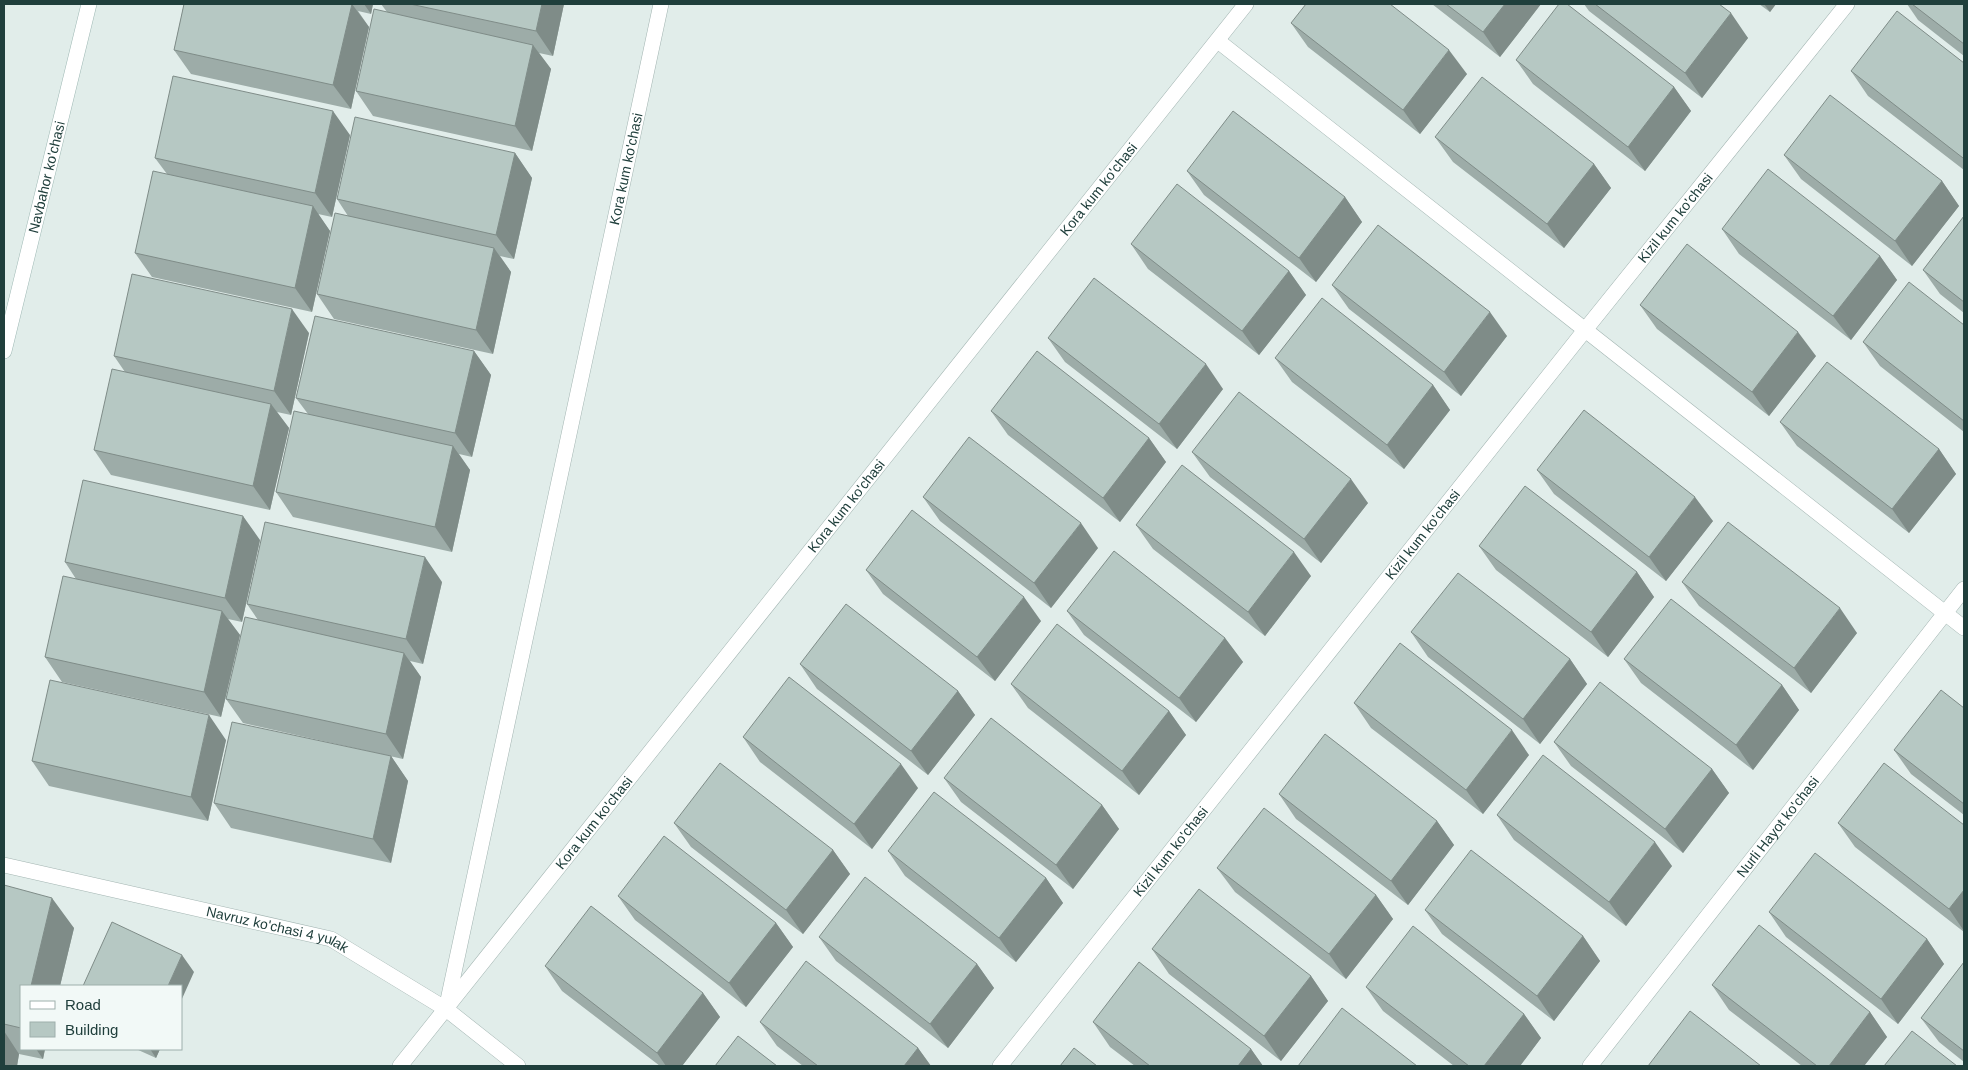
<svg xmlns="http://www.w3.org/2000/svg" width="1968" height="1070" viewBox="0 0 1968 1070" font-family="Helvetica,sans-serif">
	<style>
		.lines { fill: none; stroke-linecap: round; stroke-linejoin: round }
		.street-casing { stroke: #a3b5b2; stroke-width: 16 }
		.secondary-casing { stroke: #9fb9b5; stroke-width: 16 }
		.street { stroke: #fff; stroke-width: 15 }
		.secondary { stroke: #fff; stroke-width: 15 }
		.wall { fill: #9daca8 }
		.shaded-wall { fill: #7f8c88 }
		.building { fill: #b6c8c3; stroke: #7f8c88 }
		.labels { text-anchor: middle; stroke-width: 4.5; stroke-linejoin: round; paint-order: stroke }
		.street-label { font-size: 14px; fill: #203f3c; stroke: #f2f9f7 }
	</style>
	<rect width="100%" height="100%" fill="#e1edea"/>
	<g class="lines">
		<defs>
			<g id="street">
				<path d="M1218,41l746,587"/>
				<path id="s1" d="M4,865l327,74 115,70 72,57"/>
				<path id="s2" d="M447,1005l214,-1001"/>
				<path id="s3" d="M400,1066l846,-1062"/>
				<path id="s4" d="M1000,1066l585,-736 262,-326"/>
				<path id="s5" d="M1590,1066l374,-477"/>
			</g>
			<g id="secondary">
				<path id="s6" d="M4,351l85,-347"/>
			</g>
		</defs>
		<use href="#street" class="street-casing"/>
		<use href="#secondary" class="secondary-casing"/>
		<use href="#street" class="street"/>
		<use href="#secondary" class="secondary"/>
	</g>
	<path class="wall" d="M184,4h189l-2,10 -13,-3 11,16 -18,82 -160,-35 -17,-24z
		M381,4h183l-11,52 -14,-3 12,16 -19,82 -159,-35 -17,-25 31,-79z
		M1432,4h109l-41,53z
		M1584,4h135l29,34 -46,60 -113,-87z
		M1759,4h17l-6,8z
		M1907,4h57v52l-46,-36z
		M1291,23l176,51 -47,60 -112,-87z
		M1516,60l158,27 17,24 -46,60 -112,-87z
		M1964,63v107l-96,-74 -17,-25z
		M350,135l-18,82 -14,-3 12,17 -18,81 -160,-35 -17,-24 32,-79 -12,-16z
		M1435,137l159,27 17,24 -47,60 -111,-86z
		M515,153l17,25 -18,81 -14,-3 11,16 -18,82 -159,-35 -17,-25 31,-78 -11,-17z
		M1784,155l158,26 17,25 -47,60 -111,-87z
		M1187,171l158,26 17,25 -46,60 -112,-87z
		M1964,216v97l-24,-19 -17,-24z
		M1722,229l158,27 17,24 -46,60 -112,-86z
		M1131,244l158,27 17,24 -47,60 -111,-86z
		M1332,285l175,51 -46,60 -112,-87z
		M1640,305l176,51 -47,60 -112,-87z
		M1964,325v107l-84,-66 -17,-24z
		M309,333l-18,82 -14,-3 12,16 -19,82 -159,-35 -17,-25 31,-78 -11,-16z
		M1048,338l175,51 -46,60 -112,-87z
		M474,351l17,24 -19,82 -13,-3 11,16 -18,82 -159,-35 -17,-25 32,-78 -12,-16z
		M1275,358l158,27 17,25 -46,59 -112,-87z
		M991,411l158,27 17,24 -46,60 -112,-87z
		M1780,422l159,27 17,25 -47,59 -112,-87z
		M1192,452l176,51 -47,60 -111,-86z
		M1537,470l176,51 -47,60 -112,-87z
		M923,497l175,51 -47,60 -111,-87z
		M1136,525l175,51 -46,60 -112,-87z
		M260,540l-18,82 -14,-3 12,16 -19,82 -159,-35 -17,-25 31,-78 -11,-17z
		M1479,546l158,26 17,25 -46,60 -112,-87z
		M866,570l175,51 -46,60 -112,-87z
		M442,582l-19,82 -13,-3 11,16 -18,82 -160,-36 -17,-24 32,-79 -11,-16z
		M1682,582l175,51 -46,60 -112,-87z
		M1067,611l158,27 18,24 -47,60 -112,-87z
		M1411,632l159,27 17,25 -47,60 -112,-87z
		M1624,659l158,26 17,25 -46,60 -112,-87z
		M800,664l158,27 17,24 -47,60 -111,-86z
		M1011,684l158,27 17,24 -47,60 -111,-87z
		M1354,703l175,52 -46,59 -112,-86z
		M1964,708v107l-53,-41 -17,-24z
		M743,737l175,51 -46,61 -112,-87z
		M226,740l-18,81 -159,-35 -17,-25z
		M1554,742l158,27 17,24 -46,60 -112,-87z
		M391,756l17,25 -17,82 -160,-35 -17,-25z
		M944,778l158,27 17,24 -46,60 -112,-87z
		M1279,794l158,27 17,24 -46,60 -112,-86z
		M1497,815l175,51 -46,60 -112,-86z
		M674,823l159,27 17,24 -47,60 -112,-87z
		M1838,823l126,2v107l-109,-85z
		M888,851l158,27 17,25 -47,59 -111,-86z
		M1217,868l159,27 17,24 -47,60 -111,-87z
		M4,885l70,43 -14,58h-39v63h24l-2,10 -24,-5 -2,12h-13z
		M618,896l158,27 17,24 -47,60 -111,-87z
		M1425,910l158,26 17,25 -46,60 -112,-87z
		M1769,912l158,27 17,25 -46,60 -112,-87z
		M819,937l158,27 17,24 -46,60 -112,-87z
		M1152,949l159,27 17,25 -47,60 -112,-87z
		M1964,962v100l-25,-20 -18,-24z
		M545,966l158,27 17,24 -38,49h-22l-98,-75z
		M1712,985l158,27 17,25 -23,29h-62l-73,-56z
		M1366,987l158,27 17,24 -21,28h-66l-71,-55z
		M760,1022l158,26 13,18h-128l-26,-20z
		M1093,1022l158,27 12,17h-128l-25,-19z
		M136,1049h24l-4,9z"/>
	<path class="shaded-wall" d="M352,4l17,23 -18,82 -18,-24z
		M364,4h9l-2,10z
		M542,4h22l-11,52 -17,-25z
		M1505,4h36l-41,53 -17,-25z
		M1764,4h12l-6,8z
		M1731,13l17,25 -46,60 -17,-25z
		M533,45l18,24 -19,82 -17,-25z
		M1449,50l18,24 -47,60 -17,-24z
		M1674,87l17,24 -46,60 -17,-24z
		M333,111l17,24 -18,82 -17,-24z
		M515,153l17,25 -18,81 -18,-24z
		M1594,164l17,24 -47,60 -17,-24z
		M1942,181l17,25 -47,60 -17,-25z
		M1345,197l17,25 -46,60 -17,-24z
		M313,206l17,25 -18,81 -17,-24z
		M494,248l17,24 -18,82 -17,-24z
		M1880,256l17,24 -46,60 -18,-24z
		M1289,271l17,24 -47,60 -17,-24z
		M292,309l17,24 -18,82 -17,-24z
		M1490,312l17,24 -46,60 -17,-24z
		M1798,332l18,24 -47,60 -17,-24z
		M474,351l17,24 -19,82 -17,-24z
		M1206,364l17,25 -46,60 -18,-25z
		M1433,385l17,25 -46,59 -17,-24z
		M271,404l18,24 -19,82 -17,-24z
		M1149,438l17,24 -46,60 -17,-24z
		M453,446l17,24 -18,82 -17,-25z
		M1939,449l17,25 -47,59 -17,-24z
		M1351,479l17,24 -47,60 -17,-24z
		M1695,497l18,24 -47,60 -17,-24z
		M243,516l17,24 -18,82 -17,-24z
		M1081,523l17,25 -47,60 -17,-25z
		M1294,552l17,24 -46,60 -17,-24z
		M425,557l17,25 -19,82 -17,-25z
		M1637,572l17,25 -46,60 -17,-25z
		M1024,597l17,24 -46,60 -18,-24z
		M1840,608l17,25 -46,60 -17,-25z
		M222,611l18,24 -19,82 -17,-25z
		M1225,638l18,24 -47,60 -17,-24z
		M404,653l17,24 -18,82 -17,-25z
		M1570,659l17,25 -47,60 -17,-25z
		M1782,685l17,25 -46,60 -17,-25z
		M958,691l17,24 -47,60 -17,-24z
		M1169,711l17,24 -47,60 -17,-24z
		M209,715l17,25 -18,81 -17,-24z
		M1512,730l17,25 -46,59 -17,-24z
		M391,756l17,25 -17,82 -18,-24z
		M901,764l17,24 -46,61 -18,-25z
		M1712,769l17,24 -46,60 -18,-24z
		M1102,805l17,24 -46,60 -17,-24z
		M1437,821l17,24 -46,60 -17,-24z
		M1655,842l17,24 -46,60 -17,-24z
		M833,850l17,24 -47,60 -17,-24z
		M1046,878l17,25 -47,59 -17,-24z
		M1964,890v41l-15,-22z
		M1376,895l17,24 -47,60 -17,-25z
		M52,898l22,30 -14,58h-29z
		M776,923l17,24 -47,60 -17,-24z
		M1583,936l17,25 -46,60 -17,-25z
		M1927,939l17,25 -46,60 -17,-25z
		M182,955l12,17 -13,29v-15h-13z
		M977,964l17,24 -46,60 -18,-24z
		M1311,976l17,25 -47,60 -17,-25z
		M703,993l17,24 -38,49h-16l-9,-13z
		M1870,1012l17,25 -23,29h-35z
		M1524,1014l17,24 -21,28h-36z
		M4,1031l15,23 -2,12h-13z
		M918,1048l13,18h-27z
		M36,1049h9l-2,10z
		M150,1049h10l-4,9z
		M1251,1049l12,17h-25z"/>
	<path class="building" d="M184,4h168l-19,81 -159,-35z
		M410,4h132l-6,27z
		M1306,4h84l59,46 -46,60 -112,-87z
		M1446,4h59l-22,28z
		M1559,4h8l107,83 -46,60 -112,-87z
		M1595,4h124l12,9 -46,60z
		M1912,4h52v40z
		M374,9l159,36 -18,81 -159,-35z
		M1897,11l67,52v93l-1,2 -112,-87z
		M173,76l160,35 -18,82 -160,-35z
		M1482,77l112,87 -47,60 -112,-87z
		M1830,95l112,86 -47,60 -111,-86z
		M1233,111l112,86 -46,61 -112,-87z
		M355,117l160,36 -19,82 -159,-36z
		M1768,169l112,87 -47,60 -111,-87z
		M153,171l160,35 -18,82 -160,-35z
		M1177,184l112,87 -47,60 -111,-87z
		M335,213l159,35 -18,82 -159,-36z
		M1964,216v86l-41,-32z
		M1378,225l112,87 -46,60 -112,-87z
		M1687,244l111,88 -46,60 -112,-87z
		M132,274l160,35 -18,82 -160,-35z
		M1094,278l112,86 -47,60 -111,-86z
		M1909,282l55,43v96l-101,-79z
		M1322,298l111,87 -46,60 -112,-87z
		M315,316l159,35 -19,82 -159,-35z
		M1037,351l112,87 -46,60 -112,-87z
		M1827,362l112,87 -47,60 -112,-87z
		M112,369l159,35 -18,82 -159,-36z
		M1239,392l112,87 -47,60 -112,-87z
		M1584,410l111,87 -46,60 -112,-87z
		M294,411l159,35 -18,81 -159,-35z
		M969,437l112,86 -47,60 -111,-86z
		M1182,465l112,87 -46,60 -112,-87z
		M83,480l160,36 -18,82 -160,-36z
		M1525,486l112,86 -46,60 -112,-86z
		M912,510l112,87 -47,60 -111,-87z
		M265,522l160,35 -19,82 -159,-35z
		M1728,522l112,86 -46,60 -112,-86z
		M1114,551l111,87 -46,60 -112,-87z
		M1458,573l112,86 -47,60 -112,-87z
		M63,576l159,35 -18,81 -159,-35z
		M1671,599l111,86 -46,60 -112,-86z
		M846,604l112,87 -47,60 -111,-87z
		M245,617l159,36 -18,81 -160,-35z
		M1057,624l112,87 -47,60 -111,-87z
		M1400,643l112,87 -46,60 -112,-87z
		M789,677l112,87 -47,60 -111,-87z
		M50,680l159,35 -18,82 -159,-36z
		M1600,682l112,87 -47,60 -111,-87z
		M1941,690l23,18v96l-70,-54z
		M991,718l111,87 -46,60 -112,-87z
		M232,722l159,34 -18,83 -159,-36z
		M1325,734l112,87 -46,60 -112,-87z
		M1543,755l112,87 -46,60 -112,-87z
		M720,763l113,87 -47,60 -112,-87z
		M1884,763l80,62v65l-15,19 -111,-86z
		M934,792l112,86 -47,60 -111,-87z
		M1264,808l112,87 -47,59 -112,-86z
		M664,836l112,87 -47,60 -111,-87z
		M1471,850l112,86 -46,60 -112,-86z
		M1815,853l112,86 -46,60 -112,-87z
		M865,877l112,87 -47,60 -111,-87z
		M4,885l48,13 -21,88h-10v42l-17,-4z
		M1199,889l112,87 -47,60 -112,-87z
		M591,906l112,87 -46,60 -112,-87z
		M112,922l70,33 -14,31h-85z
		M1759,925l111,87 -41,54h-12l-105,-81z
		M1413,926l111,88 -40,52h-15l-103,-79z
		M806,961l112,87 -14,18h-86l-58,-44z
		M1139,962l112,87 -13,17h-88l-57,-44z
		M1964,962v89l-43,-33z
		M1342,1008l75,58h-119z
		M1690,1011l71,55h-113z
		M1912,1031l45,35h-73z
		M738,1036l39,30h-62z
		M1074,1048l23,18h-37z"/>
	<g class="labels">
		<g class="street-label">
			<text dy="5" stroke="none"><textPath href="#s2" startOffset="855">Kora kum ko'chasi</textPath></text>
			<text dy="5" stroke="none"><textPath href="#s6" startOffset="179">Navbahor ko'chasi</textPath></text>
			<text dy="5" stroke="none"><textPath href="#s3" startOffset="1121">Kora kum ko'chasi</textPath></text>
			<text dy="5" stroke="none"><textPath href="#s4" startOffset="1084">Kizil kum ko'chasi</textPath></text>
			<text dy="5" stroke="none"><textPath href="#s3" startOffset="716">Kora kum ko'chasi</textPath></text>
			<text dy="5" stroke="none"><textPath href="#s4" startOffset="679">Kizil kum ko'chasi</textPath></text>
			<text dy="5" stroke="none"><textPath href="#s3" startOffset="311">Kora kum ko'chasi</textPath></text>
			<text dy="5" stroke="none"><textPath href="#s5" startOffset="304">Nurli Hayot ko'chasi</textPath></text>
			<text dy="5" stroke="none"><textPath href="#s4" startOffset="274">Kizil kum ko'chasi</textPath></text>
			<text dy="5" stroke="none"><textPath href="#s1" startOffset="281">Navruz ko'chasi 4 yulak</textPath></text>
		</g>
	</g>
	<rect width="1968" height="1070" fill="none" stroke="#203f3c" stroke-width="10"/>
	<rect x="20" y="985" width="162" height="65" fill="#f2f9f7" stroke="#9eafac"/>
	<rect x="30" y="1001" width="25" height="8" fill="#ffffff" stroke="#9eafac"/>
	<text x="65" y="1010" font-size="15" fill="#203f3c">Road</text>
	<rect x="30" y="1022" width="25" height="15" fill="#b6c8c3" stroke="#9eafac"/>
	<text x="65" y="1035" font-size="15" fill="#203f3c">Building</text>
</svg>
